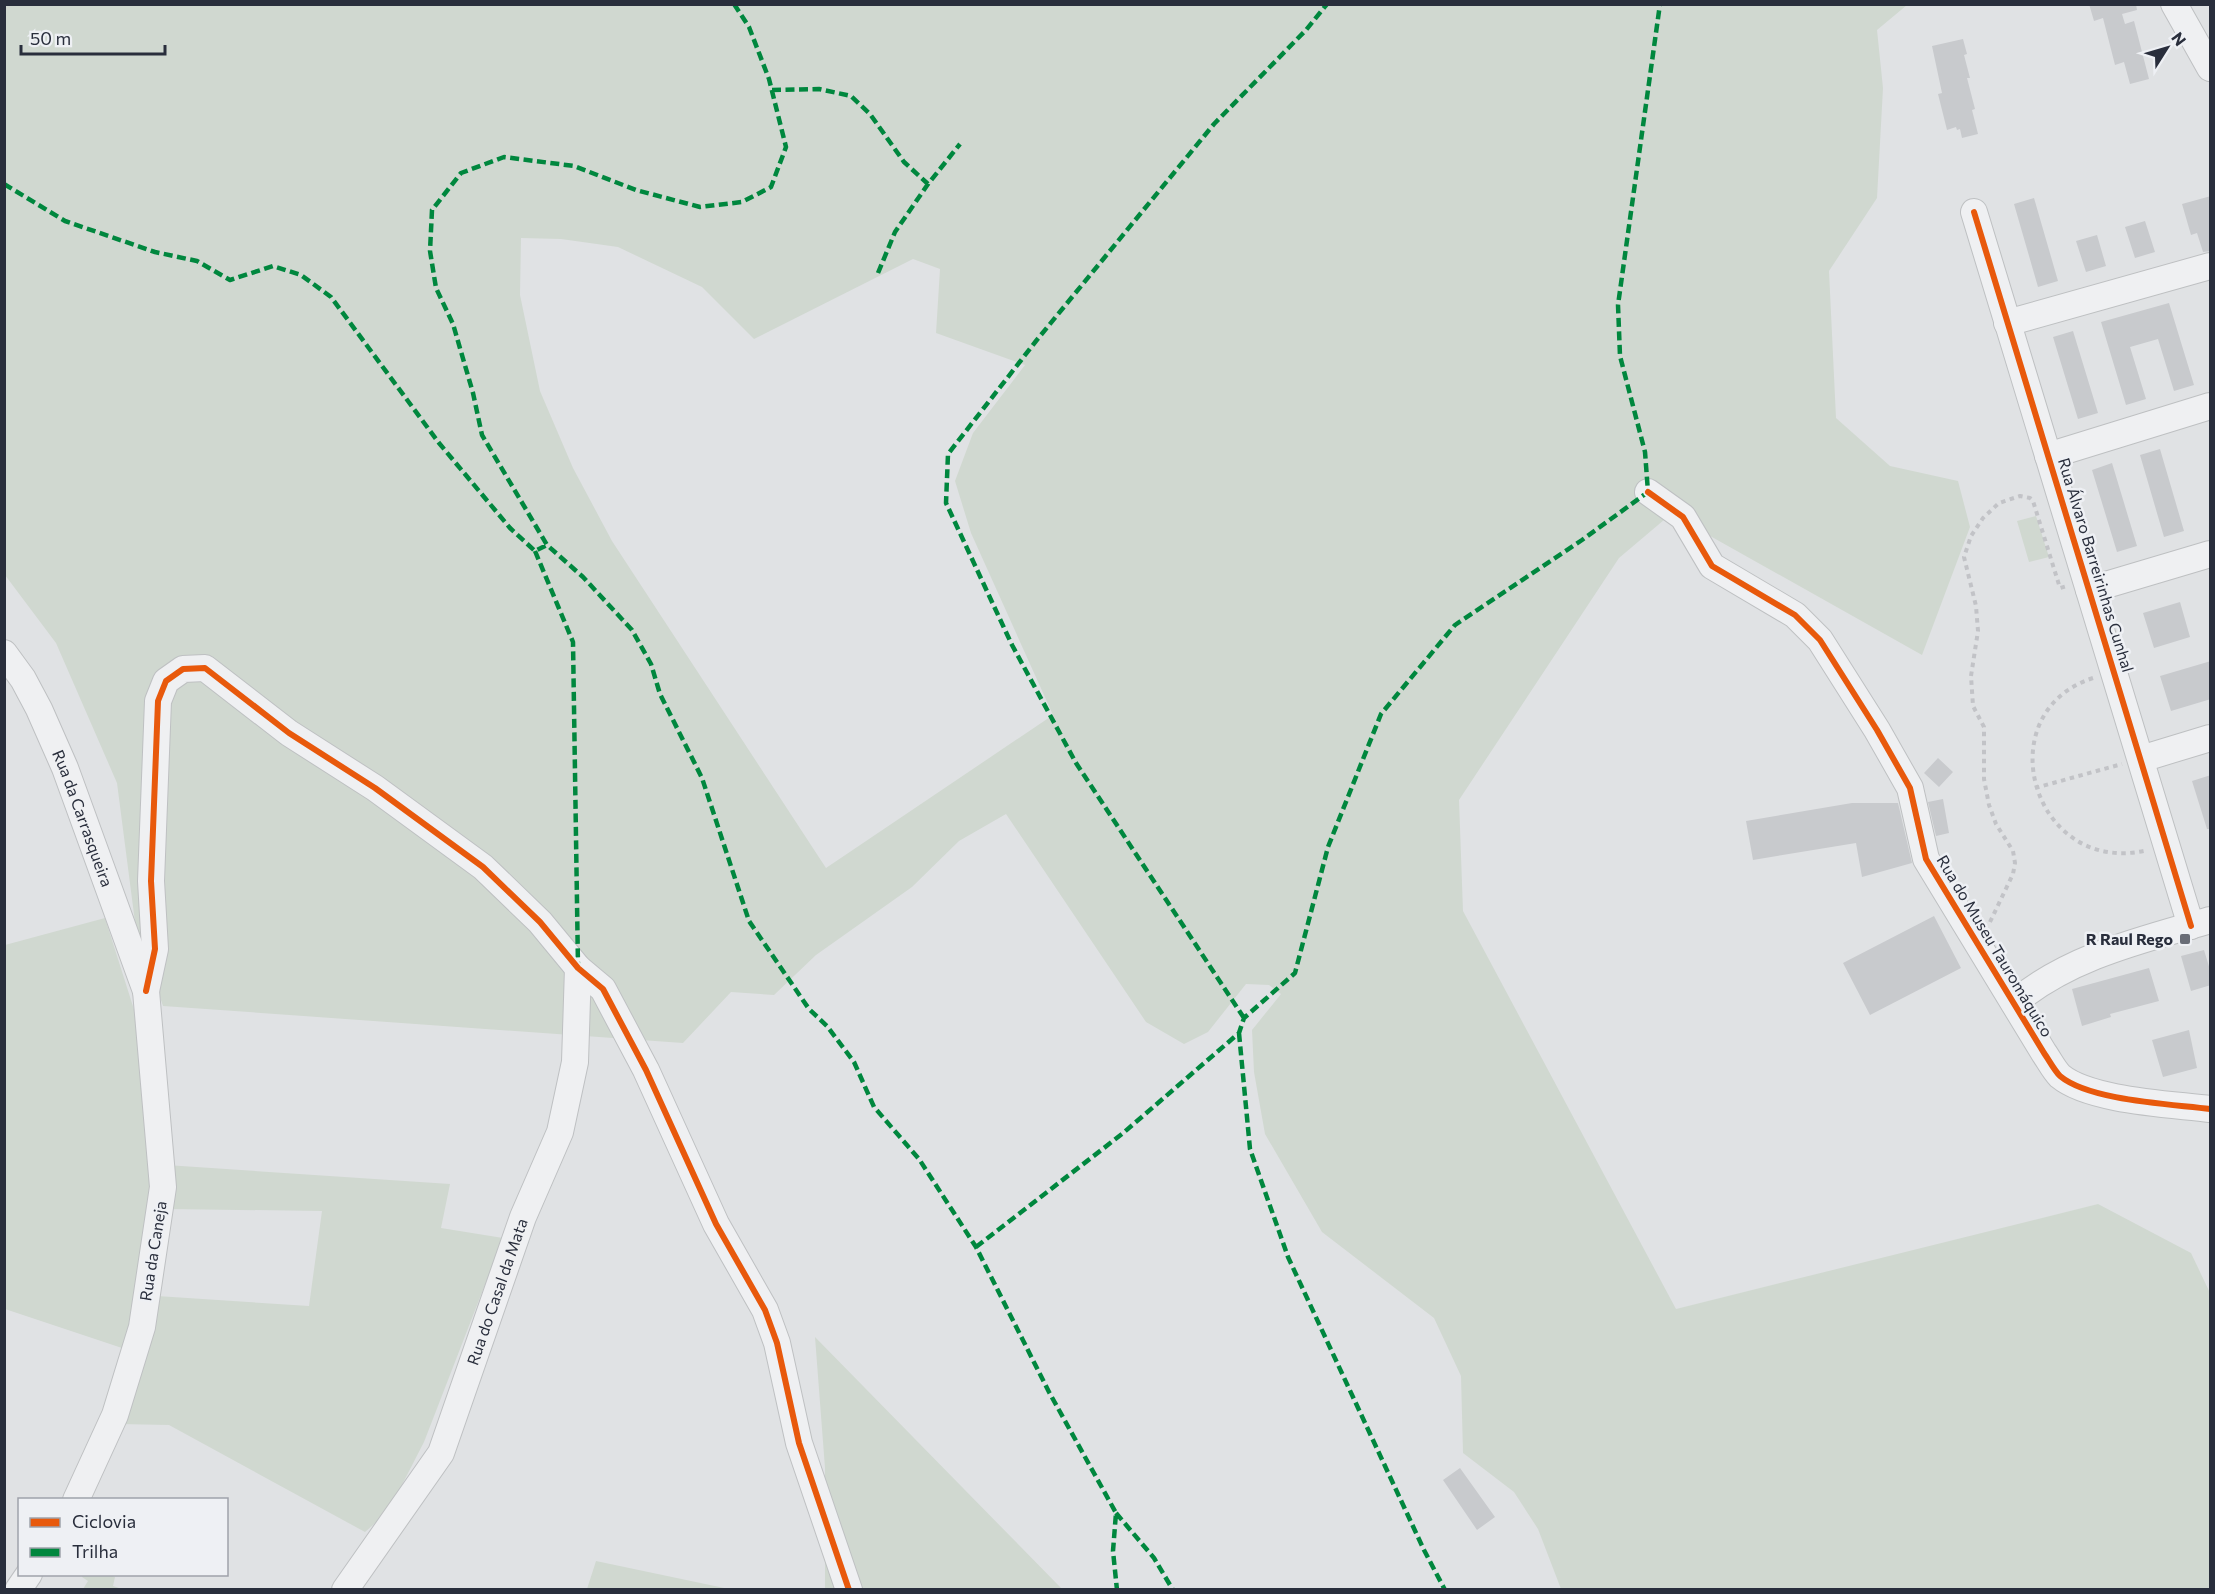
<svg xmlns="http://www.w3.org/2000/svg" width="2215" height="1594" viewBox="0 0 2215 1594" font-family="Commissioner,sans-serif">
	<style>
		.green { fill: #d0d8d0; fill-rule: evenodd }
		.building { fill: #c8cacd }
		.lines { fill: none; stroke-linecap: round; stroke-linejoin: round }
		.minor-casing { stroke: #bec0c2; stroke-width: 28 }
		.path { stroke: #c2c3c7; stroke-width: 4; stroke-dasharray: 4.5 4.5; stroke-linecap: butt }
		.minor { stroke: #eff0f2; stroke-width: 26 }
		.quiet { stroke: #00873e; stroke-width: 4.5; stroke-dasharray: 9 4.5; stroke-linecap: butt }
		.cycleway-casing { stroke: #eef0f4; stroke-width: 10 }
		.cycleway { stroke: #e8590c; stroke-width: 6 }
		.poi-dot { fill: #696d77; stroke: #eef0f4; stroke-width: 2 }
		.labels { text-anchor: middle; stroke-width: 5; stroke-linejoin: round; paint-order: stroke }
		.street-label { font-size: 16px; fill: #292e3c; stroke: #eef0f4 }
		.poi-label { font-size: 16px; font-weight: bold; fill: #292e3c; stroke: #eef0f4; text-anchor: end }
	</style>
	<rect width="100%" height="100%" fill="#e0e2e4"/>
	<path class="green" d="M5,5h1902l-30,25 6,58 -6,110 -48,73 7,147 54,48 68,15 12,46 -48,128 -251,-141 -52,44 -160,242 4,111 213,398 422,-105 93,49 19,40v296h-649l-23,-60 -24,-37 -51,-39 -2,-77 -27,-58 -112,-86 -57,-98 -11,-62 -2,-42 29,-36 -12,-9 -23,-1 -38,48 -24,12 -38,-22 -140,-208 -47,27 -47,46 -96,68 -42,40 -43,-3 -48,51 -520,-37 -28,-84 -18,-139 -61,-140 -51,-68zM521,238l40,1 57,8 84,40 52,52 159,-80 27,10 -4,64 89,32 -52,68 -18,48 16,52 82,182 -227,153 -214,-327 -39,-73 -33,-77 -20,-96z
		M2036,516l13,41 -20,5 -12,-41z
		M105,918l32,101 6,88 9,52 -1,45 -7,75 -19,70 -120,-40v-364z
		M166,1165l284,19 -9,44 62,10 -79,204 -36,70 -23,20 -196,-107 -51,-1 39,-128 152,10 13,-95 -154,-2z
		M815,1337l247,252h-237v-121z
		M596,1561l133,28h-142z
		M83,1574l26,1 6,2 -2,9 9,3h-39l5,-8 -6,-4z"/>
	<path class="building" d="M2089,4h47l1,6 -15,4 3,10 9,-3 15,58 -19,5 -6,-22 -9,3 -12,-47 -9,3z
		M1963,39l4,15 -3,1 6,23h-3l8,31 -3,1 6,24 -16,4 -2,-9 -3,1 -1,-3 -9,3 -9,-36 4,-1 -10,-47z
		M2211,196v55l-8,1 -6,-19 -6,2 -9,-31z
		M2034,198l24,83 -20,6 -24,-83z
		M2145,221l10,31 -20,6 -10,-31z
		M2097,235l9,31 -20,6 -10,-31z
		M2169,303l25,82 -20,6 -16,-52 -28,8 16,52 -20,6 -25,-83z
		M2073,331l25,82 -20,6 -25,-82z
		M2160,449l24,82 -20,6 -24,-82z
		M2112,463l25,83 -20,6 -25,-82z
		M2180,602l10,35 -36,11 -11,-35z
		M2211,661v38l-40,12 -11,-35z
		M1938,758l15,14 -14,15 -15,-14z
		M2211,775v54h-4l-15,-48z
		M1943,799l6,34 -13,3 -8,-34z
		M1852,803h46l14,60 -50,14 -6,-34 -103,17 -7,-39z
		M1934,916l27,52 -91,47 -27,-52z
		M2204,950l7,23v12l-20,6 -10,-35z
		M2149,968l10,33 -49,13 1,3 -29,9 -10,-37z
		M2189,1030l8,38 -34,9 -11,-37z
		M1460,1468l35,49 -18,13 -34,-50z"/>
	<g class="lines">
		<defs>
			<g id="minor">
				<path d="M2174,4l36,64"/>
				<path d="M1974,212l217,714"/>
				<path d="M2007,323l203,-57"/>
				<path d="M2048,456l162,-50"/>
				<path d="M1648,492l35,25 29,49 83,49 25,25 57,90 33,58 16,71 118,194c5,7 10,17 16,23 30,25 112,28 150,33"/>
				<path d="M2089,590l121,-36"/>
				<path id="s1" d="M4,653l19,26 16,30 26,59 81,223 17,196 -21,140 -27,88 -39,85"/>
				<path d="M2141,759l69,-21"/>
				<path d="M146,991l9,-42 -4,-68 7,-180 8,-20 17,-12 22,-1 84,65 86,55 108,79 57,55 38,46 25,21 43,81 70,154 49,86 12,33 22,100 50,147"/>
				<path d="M2014,1003c56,-47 128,-63 196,-83"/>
				<path d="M18,1590l11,-16"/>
				<path id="s2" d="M345,1590l96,-137 82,-236 37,-85 15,-70 3,-94"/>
			</g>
		</defs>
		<use href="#minor" class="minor-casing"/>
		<path class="path" d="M2093,678c-108,35 -60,200 55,172
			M2035,788l87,-24
			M1990,922l23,-48 2,-11 -2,-12 -17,-27 -7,-19 -5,-26v-52l-11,-21 -2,-30 7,-45 -2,-25 -12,-49 7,-21 12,-18 16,-15 21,-7 10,2 3,3 27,87 7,-2"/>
		<use href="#minor" class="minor"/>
		<path class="quiet" d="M734,4l15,23 20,52 17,68 -15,40 -29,15 -42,5 -64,-17 -62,-24 -70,-9 -43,16 -29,37 -2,41 6,37 17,36 20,69 9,42 65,110 36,32 49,53 19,34 9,30 42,84 47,143 60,88 18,17 27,36 20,45 45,52 57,88 73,145 67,121 -3,38 4,39
			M772,90l47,-1 32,7 19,18 34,48 24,22
			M4,184l61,37 90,31 42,9 33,19 43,-14 28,9 30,22 108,146 71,85 25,23 12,-6
			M878,273l17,-41 33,-48 32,-40
			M535,551l38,91 5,325
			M1244,1018l-168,-255 -64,-118 -66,-142 2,-49 88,-113 178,-217 92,-94 21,-26
			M1239,1033l11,116 38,108 136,293 21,40
			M976,1247l146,-113 117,-101 5,-15 51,-45 33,-126 53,-133 74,-89 127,-85 66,-48 -3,-40 -25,-96 -2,-51 42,-301
			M1116,1513l38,45 19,32"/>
		<defs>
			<path id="cycleway" d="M1974,212l217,714
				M1648,492l35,25 29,49 83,49 25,25 57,90 33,58 16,71 118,194c5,7 10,17 16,23 30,25 112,28 150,33
				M146,991l9,-42 -4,-68 7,-180 8,-20 17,-12 22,-1 84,65 86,55 108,79 57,55 38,46 25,21 43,81 70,154 49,86 12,33 22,100 50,147"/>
		</defs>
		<use href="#cycleway" class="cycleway-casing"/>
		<use href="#cycleway" class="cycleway"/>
	</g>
	<rect class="poi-dot" x="2179" y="933" width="12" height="12" rx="3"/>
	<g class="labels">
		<g class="street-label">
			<text transform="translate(2096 565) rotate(73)" y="6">Rua Álvaro Barreirinhas Cunhal</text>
			<text dy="6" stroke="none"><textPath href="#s1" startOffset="184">Rua da Carrasqueira</textPath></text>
			<text transform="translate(1995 946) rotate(59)" y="6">Rua do Museu Tauromáquico</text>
			<text transform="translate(153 1251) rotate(-81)" y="6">Rua da Caneja</text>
			<text dy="6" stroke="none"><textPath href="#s2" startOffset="338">Rua do Casal da Mata</textPath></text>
		</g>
		<g class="poi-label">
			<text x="2173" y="945">R Raul Rego</text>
		</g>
	</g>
	<rect width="2215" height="1594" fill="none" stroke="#292e3c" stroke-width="12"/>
	<rect x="18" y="1498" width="210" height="78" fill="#eef0f4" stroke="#9fa2aa" stroke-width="1.5"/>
	<rect x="30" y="1518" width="30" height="9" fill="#e8590c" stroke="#9fa2aa" stroke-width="1.5"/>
	<text x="72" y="1528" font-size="18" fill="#292e3c">Ciclovia</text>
	<rect x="30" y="1548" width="30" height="9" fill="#00873e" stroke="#9fa2aa" stroke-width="1.5"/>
	<text x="72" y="1558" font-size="18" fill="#292e3c">Trilha</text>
	<g transform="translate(2167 48) rotate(53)" stroke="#eef0f4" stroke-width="4.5" paint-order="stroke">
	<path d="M0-4.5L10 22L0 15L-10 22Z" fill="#292e3c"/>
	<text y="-9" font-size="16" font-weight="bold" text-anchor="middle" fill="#292e3c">N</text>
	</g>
	<path d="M21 45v9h144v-9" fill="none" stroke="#292e3c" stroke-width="3"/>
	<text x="30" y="45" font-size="18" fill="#292e3c" stroke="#eef0f4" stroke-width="4.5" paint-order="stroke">50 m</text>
</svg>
